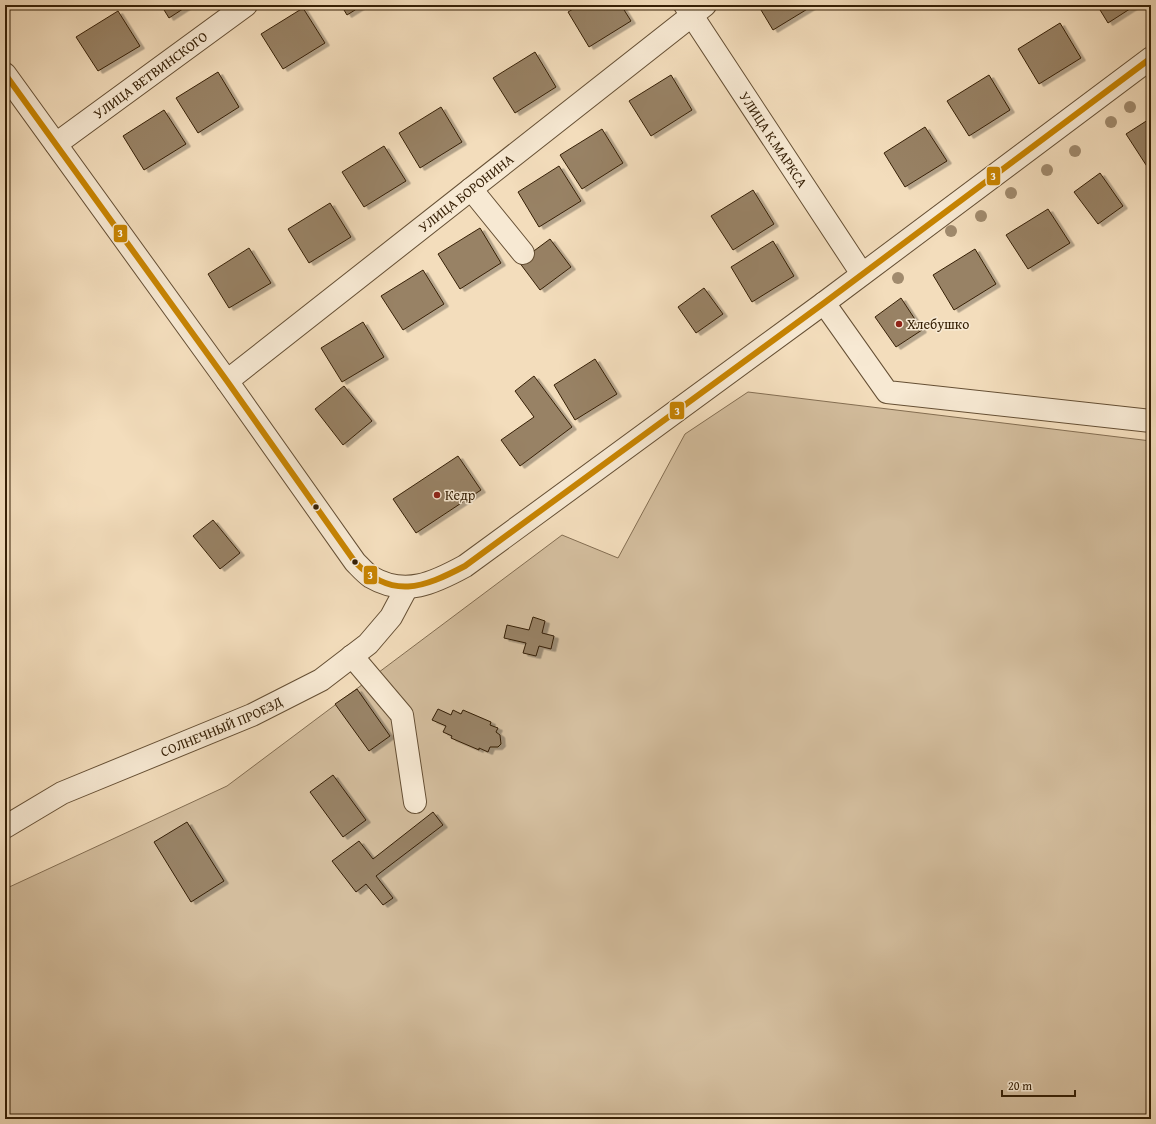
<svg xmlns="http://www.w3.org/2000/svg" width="1156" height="1124" viewBox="0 0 1156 1124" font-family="'Gentium Book Plus',serif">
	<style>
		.green { fill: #d3bd9d; stroke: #846e52 }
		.building { fill: #988265; stroke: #362006; filter: url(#shadow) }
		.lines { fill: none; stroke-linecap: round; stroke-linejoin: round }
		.minor-casing { stroke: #654f34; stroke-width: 24 }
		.minor { stroke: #f7e9d3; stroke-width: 22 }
		.bus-1-casing { stroke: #f7e9d3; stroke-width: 9 }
		.bus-1 { stroke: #c78402; stroke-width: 6 }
		.tree { fill: #a08a6d }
		.poi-dot { fill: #8f2418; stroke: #f7e9d3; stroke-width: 1.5 }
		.bus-dot { fill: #362006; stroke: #f7e9d3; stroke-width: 1.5 }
		.labels { text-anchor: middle; stroke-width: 3; stroke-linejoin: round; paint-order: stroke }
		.street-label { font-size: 14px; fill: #362006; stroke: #f7e9d3 }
		.poi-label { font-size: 14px; fill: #362006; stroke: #f7e9d3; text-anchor: start }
		.line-badge { stroke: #f7e9d3; stroke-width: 1.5 }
		.badge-label { font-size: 11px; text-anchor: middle; font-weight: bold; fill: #fff }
	</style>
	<defs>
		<filter id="shadow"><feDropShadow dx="4.5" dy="2.5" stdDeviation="0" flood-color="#0004"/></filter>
	</defs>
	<rect width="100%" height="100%" fill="#f3ddbc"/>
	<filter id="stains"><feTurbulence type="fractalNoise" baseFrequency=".005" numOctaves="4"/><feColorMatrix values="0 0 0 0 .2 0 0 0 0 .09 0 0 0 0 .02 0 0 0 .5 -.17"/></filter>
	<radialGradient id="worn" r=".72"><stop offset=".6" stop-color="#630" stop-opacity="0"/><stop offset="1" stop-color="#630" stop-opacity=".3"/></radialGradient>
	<path class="green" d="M748,392l403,49v678h-1146v-230l222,-103 335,-251 56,23 67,-124z"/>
	<path class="building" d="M161,5h28l-20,13z
		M341,5h22l-16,10z
		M580,5h41l10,16 -42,26 -21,-35z
		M758,5h56l-41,25z
		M1097,5h39l-28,18z
		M303,8l22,35 -42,26 -22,-35z
		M118,11l22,35 -42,25 -22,-34z
		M1060,23l21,35 -42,26 -21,-35z
		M535,52l21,35 -41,26 -22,-35z
		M218,72l21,35 -41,26 -22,-35z
		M671,75l21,35 -41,26 -22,-35z
		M989,75l21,35 -41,26 -22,-35z
		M441,107l21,35 -42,26 -21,-35z
		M164,110l22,34 -42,26 -21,-34z
		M1151,118v48l-3,2 -22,-34z
		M925,127l22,34 -42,26 -21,-34z
		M602,129l21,34 -41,26 -22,-34z
		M384,146l22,35 -42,26 -22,-35z
		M559,166l22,35 -42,26 -21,-35z
		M1100,173l23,33 -25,18 -24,-32z
		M753,190l21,34 -41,26 -22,-34z
		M330,203l21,34 -42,26 -21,-34z
		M1048,209l22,34 -42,26 -22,-34z
		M480,228l21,35 -41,26 -22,-35z
		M550,239l21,28 -31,23 -21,-28z
		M773,241l21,35 -42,26 -21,-35z
		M249,248l22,35 -42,25 -21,-34z
		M975,249l21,35 -42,26 -21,-35z
		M423,270l21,34 -41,26 -22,-34z
		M704,288l19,26 -27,19 -18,-26z
		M901,298l21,32 -26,17 -21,-30z
		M363,322l21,35 -42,25 -21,-34z
		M595,359l22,35 -42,26 -21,-35z
		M534,376l38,51 -52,39 -19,-26 33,-23 -19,-26z
		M344,386l28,35 -29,24 -28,-36z
		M458,456l23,34 -65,43 -23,-34z
		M213,520l27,33 -20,16 -27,-33z
		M533,617l12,4 -3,12 12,3 -3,13 -12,-3 -3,10 -13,-3 3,-10 -22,-5 3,-13 22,5z
		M357,689l33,47 -21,15 -34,-47z
		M438,709l13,6 2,-5 8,4 2,-4 28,12 -1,3 8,3 -2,4 4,3 1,9 -3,3h-8l-2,5 -9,-4v2l-28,-12 1,-2 -9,-4 3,-6 -14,-6z
		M333,775l33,45 -23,17 -33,-45z
		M433,812l10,13 -67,51 17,22 -10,7 -17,-21 -10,8 -24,-31 27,-20 14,18z
		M187,822l37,59 -33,21 -37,-60z"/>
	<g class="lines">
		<defs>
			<g id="minor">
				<path id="s1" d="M685,5l177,269"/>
				<path d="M5,74l222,307 128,181c5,5 10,11 16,15 34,20 63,6 94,-11l359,-263 327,-245"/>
				<path id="s2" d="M56,144l190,-139"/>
				<path d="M471,189l52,64"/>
				<path d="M824,303l63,89 264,29"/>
				<path id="s3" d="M227,381l478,-376"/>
				<path d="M352,656l50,59 13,87"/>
				<path id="s4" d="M5,827l57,-34 190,-78 69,-35 47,-36 23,-27 16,-30"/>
			</g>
		</defs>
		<use href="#minor" class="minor-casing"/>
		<use href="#minor" class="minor"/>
		<defs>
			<path id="bus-1" d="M5,74l222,307 128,181c37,38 68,26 110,4l359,-263 327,-245"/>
		</defs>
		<use href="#bus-1" class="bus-1-casing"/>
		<use href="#bus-1" class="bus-1"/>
	</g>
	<g class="tree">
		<circle cx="1130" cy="107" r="6"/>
		<circle cx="1111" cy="122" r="6"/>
		<circle cx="1075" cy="151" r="6"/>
		<circle cx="1047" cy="170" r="6"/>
		<circle cx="1011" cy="193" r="6"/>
		<circle cx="981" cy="216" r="6"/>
		<circle cx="951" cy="231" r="6"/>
		<circle cx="898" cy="278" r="6"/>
	</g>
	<g class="poi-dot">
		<circle cx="899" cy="324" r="4"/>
		<circle cx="437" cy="495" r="4"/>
	</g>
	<g class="bus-dot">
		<circle cx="316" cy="507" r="3.5"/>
		<circle cx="355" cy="562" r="3.5"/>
	</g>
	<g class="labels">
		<g class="street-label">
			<text dy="5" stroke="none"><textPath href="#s2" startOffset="117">УЛИЦА ВЕТВИНСКОГО</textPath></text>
			<text dy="5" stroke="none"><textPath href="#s1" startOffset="161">УЛИЦА К.МАРКСА</textPath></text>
			<text dy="5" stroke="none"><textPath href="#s3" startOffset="304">УЛИЦА БОРОНИНА</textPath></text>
			<text dy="5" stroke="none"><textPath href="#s4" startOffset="239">СОЛНЕЧНЫЙ ПРОЕЗД</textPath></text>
		</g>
		<g class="poi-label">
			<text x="907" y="329">Хлебушко</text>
			<text x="445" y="500">Кедр</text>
		</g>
	</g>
	<g class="line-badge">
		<rect x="986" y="166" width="15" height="20" rx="4" fill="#c78402"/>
		<rect x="113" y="224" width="15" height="19" rx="4" fill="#c78402"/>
		<rect x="669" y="401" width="16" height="19" rx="4" fill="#c78402"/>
		<rect x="363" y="565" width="15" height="20" rx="4" fill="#c78402"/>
	</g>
	<g class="badge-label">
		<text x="993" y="180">3</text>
		<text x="120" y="237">3</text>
		<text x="677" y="415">3</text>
		<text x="370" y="579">3</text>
	</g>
	<rect width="1156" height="1124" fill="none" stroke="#f3ddbc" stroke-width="20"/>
	<rect x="6" y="6" width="1144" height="1112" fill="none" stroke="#362006" stroke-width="2"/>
	<rect x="10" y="10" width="1136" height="1104" fill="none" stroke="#362006"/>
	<path d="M1002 1090v6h73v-6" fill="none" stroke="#362006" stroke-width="2"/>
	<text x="1008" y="1090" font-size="12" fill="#362006" stroke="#f7e9d3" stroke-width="3" paint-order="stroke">20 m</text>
	<rect width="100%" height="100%" filter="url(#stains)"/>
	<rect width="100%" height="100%" fill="url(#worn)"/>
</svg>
